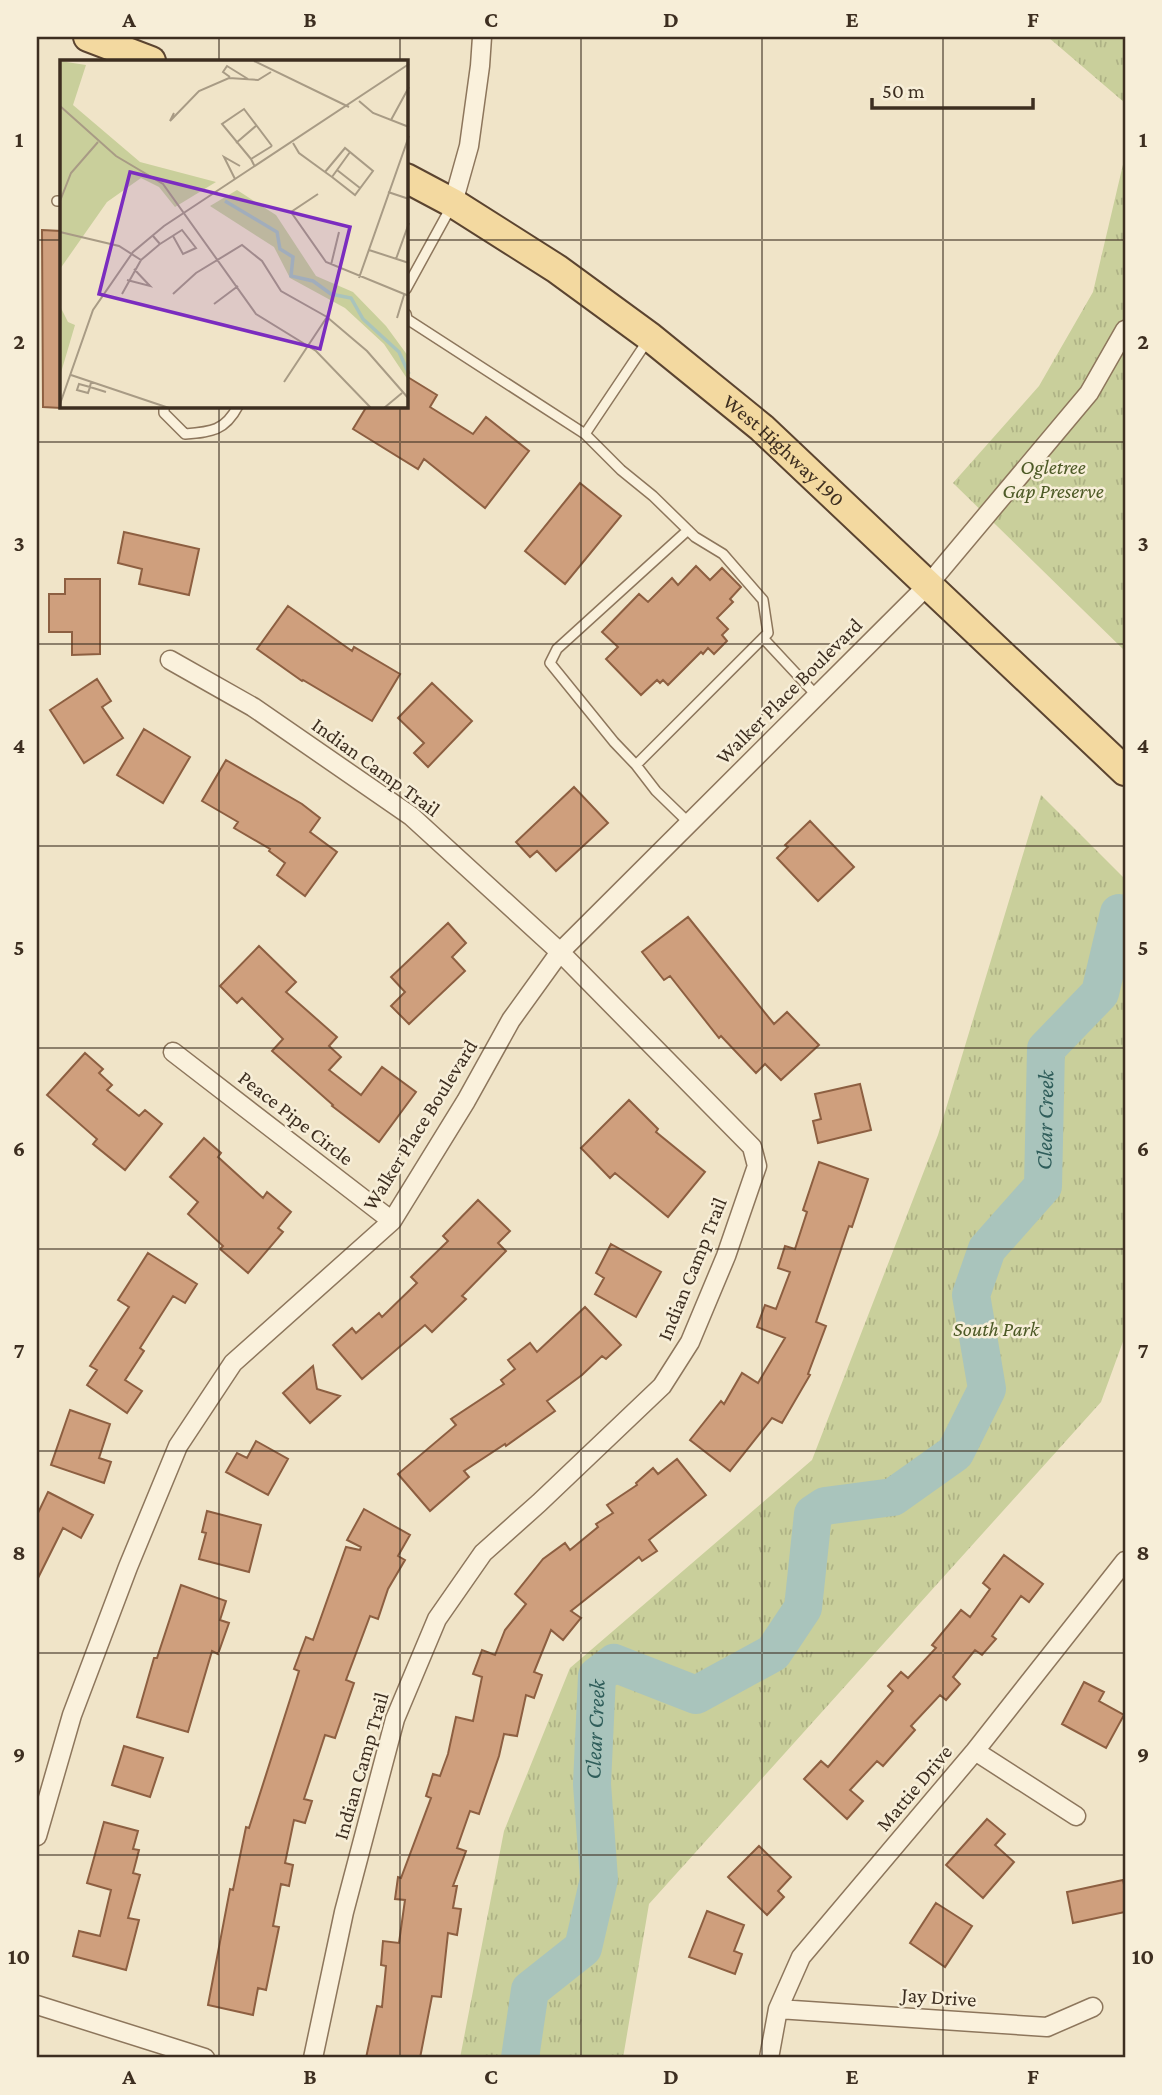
<svg xmlns="http://www.w3.org/2000/svg" width="1162" height="2095" viewBox="0 0 1162 2095" font-family="'Crimson Pro',serif">
	<style>
		.park { fill: url(#park-tufts) }
		.lines { fill: none; stroke-linecap: round; stroke-linejoin: round }
		.river { stroke: #a9c4bc; stroke-width: 38 }
		.building { fill: #cf9f7d; stroke: #8d5f41; stroke-width: 2 }
		.lane-casing { stroke: #8d765c; stroke-width: 12 }
		.street-casing { stroke: #8d765c; stroke-width: 21 }
		.primary-casing { stroke: #5b4430; stroke-width: 32 }
		.lane { stroke: #faf1dc; stroke-width: 9 }
		.street { stroke: #faf1dc; stroke-width: 18 }
		.primary { stroke: #f3d9a0; stroke-width: 28 }
		.grid { fill: none; stroke: #3d2e20; stroke-width: 2; stroke-opacity: 0.55 }
		.labels { text-anchor: middle; stroke-width: 5; stroke-linejoin: round; paint-order: stroke }
		.street-label { font-size: 21px; fill: #3d2e20; stroke: #f7eed8 }
		.park-label { font-size: 21px; font-style: italic; fill: #4d5a26; stroke: #f7eed8 }
		.water-label { font-size: 23px; font-style: italic; fill: #2f5d5a; stroke: #f7eed8 }
		.inset-river { fill: none; stroke: #a9c4bc; stroke-width: 3.5 }
		.inset-road { fill: none; stroke: #a89b85; stroke-width: 2 }
		.view { fill: #7b2cbf; fill-opacity: 0.15; stroke: #7b2cbf; stroke-width: 3.5 }
		.inset-edge { fill: none; stroke: #3d2e20; stroke-width: 3.5 }
		.neatline { fill: none; stroke: #3d2e20; stroke-width: 2.5 }
		.grid-label { font-size: 23px; text-anchor: middle; font-weight: bold; fill: #3d2e20 }
	</style>
	<defs>
		<pattern id="park-tufts" width="24" height="20" patternUnits="userSpaceOnUse" patternTransform="scale(1.75)"><rect width="24" height="20" fill="#c9cf9b"/><path d="M3 7l-1-3M5 7V3M7 7l1-3M15 17l-1-3M17 17v-4M19 17l1-3" fill="none" stroke="#aeb285"/></pattern>
	</defs>
	<rect width="100%" height="100%" fill="#f0e4c8"/>
	<path class="park" d="M1048,37h77v66z
		M1125,156v495l-172,-168 86,-97 54,-94z
		M1041,795l84,84v457l-24,66 -452,502 -26,154h-163l44,-227 66,-163 242,-208 126,-325z"/>
	<g class="lines">
		<path class="river" id="s1" d="M520,2058l10,-68 53,-42 16,-69 -7,-95 5,-108 17,-13 82,32 77,-42 30,-45 10,-94 12,-8 68,-9 62,-44 32,-64 -16,-94 16,-46 56,-63 3,-137 54,-56 19,-80"/>
	</g>
	<path class="building" d="M42,230l19,1v177l-18,-1z
		M406,376l31,19 -7,12 43,27 13,-17 43,34 -44,57 -61,-49 -6,10 -65,-40 14,-23h39z
		M580,483l41,33 -56,68 -40,-33z
		M124,532l75,17 -10,46 -50,-11 3,-15 -24,-6z
		M696,566l14,14 12,-12 19,19 -11,12 3,3 -16,16 11,11 -6,6 5,6 -13,13 -6,-6 -5,6 -2,-2 -33,33 -5,-5 -3,3 -3,-3 -16,15 -35,-36 12,-12 -16,-15 37,-38 9,8 24,-24 6,7z
		M65,579h35v75l-28,1v-23h-23v-38h16z
		M288,606l64,45 2,-4 46,27 -28,47 -69,-41 -1,1 -45,-32z
		M97,679l14,22 -9,6 21,31 -39,25 -34,-53z
		M432,683l40,38 -44,46 -14,-14 10,-10 -26,-25z
		M144,729l46,28 -27,46 -46,-28z
		M226,760l76,44 18,14 -10,14 27,20 -32,44 -28,-21 8,-12 -16,-12 1,-2 -36,-21 4,-6 -36,-21z
		M574,787l34,36 -52,48 -19,-20 -7,6 -14,-15z
		M810,821l44,46 -36,34 -41,-43 11,-11 -3,-2z
		M688,917l86,107 13,-12 32,33 -38,35 -16,-16 -9,9 -35,-37 -2,2 -49,-62 -6,4 -22,-28z
		M448,923l18,20 -14,14 13,14 -56,53 -18,-18 14,-14 -14,-15z
		M259,946l37,36 -10,10 51,45 -8,9 12,11 -12,13 32,25 21,-28 34,25 -37,50 -47,-36 1,-1 -61,-54 11,-12 -41,-41 -5,5 -17,-17z
		M85,1053l18,16 -4,4 13,12 -5,5 32,26 6,-6 17,14 -37,46 -32,-26 4,-5 -50,-44z
		M860,1084l11,46 -53,13 -5,-22 8,-2 -6,-25z
		M629,1100l29,29 -2,3 49,40 -37,45 -53,-44 -5,5 -29,-30z
		M204,1138l17,15 -3,4 45,41 4,-6 24,20 -13,16 5,4 -35,41 -28,-24 3,-3 -35,-32 10,-12 -28,-25z
		M819,1162l49,17 -16,48 -3,-1 -33,96 10,4 -18,48 2,1 -28,48 -10,-5 -42,53 -40,-31 31,-39 3,3 18,-31 16,10 27,-45 -28,-11 8,-22 11,4 14,-37 -12,-4 7,-22 10,3 12,-37 -4,-2z
		M478,1200l32,31 -12,12 8,8 -44,45 4,3 -34,33 -7,-7 -63,54 -29,-34 19,-17 4,5 23,-20 3,4 35,-34 -6,-6 37,-36 -5,-5z
		M611,1244l50,28 -25,45 -41,-23 9,-16 -8,-5z
		M148,1253l49,31 -12,19 -12,-7 -33,52 4,3 -19,29 17,11 -15,22 -40,-28 10,-15 -7,-4 39,-59 -11,-7z
		M585,1307l36,38 -15,14 -4,-3 -20,19 -35,26 8,10 -49,35 -1,-2 -41,27 5,6 -39,34 -32,-37 58,-49 -5,-6 53,-35 -3,-4 14,-11 -7,-9 22,-17 7,9z
		M313,1366l4,23 23,7 -30,27 -27,-30z
		M70,1410l40,14 -11,34 12,4 -7,21 -53,-18z
		M256,1441l32,18 -20,36 -42,-23 11,-19 10,5z
		M677,1459l29,36 -57,45 8,11 -15,10 -3,-4 -68,54 10,7 -18,22 -12,-10 -17,42 8,3 -8,23 -8,-3 -9,41 -13,-2 -5,22 -20,58 -9,-3 -13,37 9,3 -13,35h4l-4,22 8,1 -4,26 -9,-2 -7,64 -9,-1 -12,62h-54l11,-52 5,1 4,-41 -5,-1 2,-24 16,2 6,-43 -10,-1 3,-22 3,1 30,-80 -5,-2 7,-22 7,2 8,-22 8,-37 17,4 9,-44 -9,-3 9,-24 13,5 10,-25 21,-26 -11,-10 28,-35 22,-16 5,7 28,-23 -2,-3 17,-11 -6,-8 30,-20 -1,-2 17,-15 5,6z
		M48,1492l45,23 -12,23 -18,-10 -26,52v-65z
		M364,1509l46,26 -12,21 7,4 -17,29 -10,30 -8,-3 -24,64 8,3 -19,55 -10,-3 -21,64 8,2 -7,22 -11,-3 -9,43 8,2 -4,21 -8,-2 -8,42 6,1 -13,63 -8,-2 -5,27 -45,-10 22,-116 3,1 13,-63 3,1 46,-144 4,-13 -5,-2 12,-32 7,3 33,-93 14,3 1,-3 -14,-7z
		M207,1511l54,14 -12,47 -50,-13 7,-26 -4,-1z
		M1004,1555l39,29 -14,18 -8,-6 -29,40 4,3 -14,16 -7,-5 -22,27 7,7 -14,16 -6,-5 -29,31 4,4 -32,36 -6,-5 -27,29 13,11 -16,18 -43,-40 17,-18 7,6 65,-76 -5,-5 13,-14 7,6 28,-30 -4,-3 29,-35 9,7 20,-28 -7,-6z
		M181,1585l45,16 -6,19 9,3 -11,31 -6,-3 -24,81 -51,-15 17,-59h3z
		M1084,1682l20,10 -5,9 25,14 -18,33 -44,-24z
		M124,1746l39,12 -13,39 -38,-12z
		M987,1819l18,15 -10,11 19,17 -31,36 -37,-33z
		M104,1822l34,9 -5,18 6,1 -6,23 7,2 -12,43 11,2 -13,50 -53,-14 6,-25 21,5 11,-46 -24,-7z
		M759,1846l32,31 -13,14 6,6 -17,18 -39,-38z
		M1123,1880l2,9v23l-52,11 -6,-31z
		M936,1903l36,23 -27,41 -35,-24z
		M707,1911l37,14 -10,26 8,3 -7,20 -46,-17z"/>
	<g class="lines">
		<defs>
			<path id="lane" d="M57,201h4
				M406,289l45,-82
				M406,314l1,5 178,115 63,-94
				M164,406v7l21,21c26,-2 40,-3 53,-28
				M585,434l36,36 32,26 42,41 28,17 40,46 5,33 -132,132 -22,-23 -64,-79 7,-14 131,-119
				M763,638l54,58
				M636,765l20,26 33,32"/>
			<path id="street" d="M453,203l16,-57 11,-80 2,-29
				M170,660l83,47 158,109 149,136 192,195 5,19 -31,90 -36,86 -28,44 -123,117 -56,50 -46,66 -42,100 -51,193 -31,146
				M173,1052l219,169
				M975,1751l101,65
				M37,1836l35,-121 56,-148 50,-121 55,-83 159,-142 74,-120 45,-81 49,-68 368,-367 161,-192 36,-63
				M37,2005l168,53
				M778,2009l269,18 46,-20
				M769,2058l9,-49 23,-52 174,-206 150,-190"/>
			<g id="primary">
				<path d="M88,37l63,24"/>
				<path id="s2" d="M406,178l47,25 104,66 93,68 112,91 363,343"/>
			</g>
		</defs>
		<use href="#lane" class="lane-casing"/>
		<use href="#street" class="street-casing"/>
		<use href="#primary" class="primary-casing"/>
		<use href="#lane" class="lane"/>
		<use href="#street" class="street"/>
		<use href="#primary" class="primary"/>
	</g>
	<path class="grid" d="M219,37v24M400,37v24M581,37v2021M762,37v2021M943,37v2021M37,240h24M406,240h719M219,406v1652M400,406v1652M37,442h1088M37,644h1088M37,846h1088M37,1048h1088M37,1249h1088M37,1451h1088M37,1653h1088M37,1855h1088"/>
	<g class="labels">
		<g class="street-label">
			<text dy="7" stroke="none"><textPath href="#s2" startOffset="467">West Highway 190</textPath></text>
			<text transform="translate(789 691) rotate(-45)" y="7">Walker Place Boulevard</text>
			<text transform="translate(376 767) rotate(36)" y="7">Indian Camp Trail</text>
			<text transform="translate(296 1118) rotate(38)" y="7">Peace Pipe Circle</text>
			<text transform="translate(420 1125) rotate(-58)" y="7">Walker Place Boulevard</text>
			<text transform="translate(692 1269) rotate(-68)" y="7">Indian Camp Trail</text>
			<text transform="translate(361 1766) rotate(-74)" y="7">Indian Camp Trail</text>
			<text transform="translate(914 1788) rotate(-50)" y="7">Mattie Drive</text>
			<text transform="translate(939 1997) rotate(4)" y="7">Jay Drive</text>
		</g>
		<g class="park-label">
			<text x="1053" y="474">Ogletree<tspan x="1053" dy="24">Gap Preserve</tspan></text>
			<text x="996" y="1336">South Park</text>
		</g>
		<g class="water-label">
			<text dy="8" stroke="none"><textPath href="#s1" startOffset="1281">Clear Creek</textPath></text>
			<text dy="8" stroke="none"><textPath href="#s1" startOffset="357">Clear Creek</textPath></text>
		</g>
	</g>
	<g transform="translate(60 60)">
		<rect width="348" height="348" fill="#f0e4c8"/>
		<path d="M0,1l26,4 -13,40 67,57 76,20 -41,25 -16,-20 -18,-9 -34,24 -47,67zM177,130l39,25 40,61 37,16 33,34 22,30v24l-24,-36 -39,-36 -55,-30 -16,-31 -64,-41zM0,246l8,16 7,3 -15,51z" fill="#c9cf9b"/>
		<path class="inset-river" d="M165,141l52,31 3,17 13,8 -2,19 22,5 18,13 20,4 12,21 36,33 10,22"/>
		<path class="inset-road" d="M194,1l95,46M170,17l-7,-5 4,-6 21,13M299,41l14,12 36,14M0,46l56,50 47,28 93,130 60,37 55,57M114,53l-4,8 29,-30 30,-13 29,2 13,-8M331,60l18,-33M176,83l21,-18M233,83l6,10 26,19 7,5 23,18 18,-24 -28,-23 -20,24M191,99l-29,-35 22,-15 28,37M195,107l-4,-8 21,-13M277,110l23,18M272,117l18,-25M175,119l-11,-22 16,9M328,132l21,7M258,134l-27,18 35,50 83,34M0,141l11,-28 27,-31M0,172l59,14 22,14 -19,34M100,184l22,-14 14,18 -13,6 -10,-18M309,190l40,13M336,199l13,-36M81,200l19,-16 -7,-8M271,205l8,-33M299,218l50,-142M67,220l23,6 -16,-17M113,234l23,-21 46,-28 20,16 19,30 46,26 40,34 42,48M154,244l24,-18M337,258l7,-23M11,315l98,33M31,322l-1,5 -2,6 -11,-3 2,-6 11,3 16,5M224,322l43,-65M0,344l33,-94 40,-58 31,-26 245,-162M324,348l18,-15"/>
		<path class="view" d="M70,112l220,55 -30,122 -221,-55z"/>
		<rect width="348" height="348" class="inset-edge"/>
	</g>
	<rect width="1162" height="2095" fill="none" stroke="#f7eed8" stroke-width="77"/>
	<path d="M872 98v10h161v-10" fill="none" stroke="#3d2e20" stroke-width="3.5"/>
	<text x="882" y="98" font-size="21" fill="#3d2e20" stroke="#f7eed8" stroke-width="5" paint-order="stroke">50 m</text>
	<rect x="38" y="38" width="1086" height="2018" class="neatline"/>
	<g class="grid-label">
		<text x="129" y="27">A</text>
		<text x="310" y="27">B</text>
		<text x="491" y="27">C</text>
		<text x="671" y="27">D</text>
		<text x="852" y="27">E</text>
		<text x="1033" y="27">F</text>
		<text x="19" y="147">1</text>
		<text x="1143" y="147">1</text>
		<text x="19" y="349">2</text>
		<text x="1143" y="349">2</text>
		<text x="19" y="551">3</text>
		<text x="1143" y="551">3</text>
		<text x="19" y="753">4</text>
		<text x="1143" y="753">4</text>
		<text x="19" y="955">5</text>
		<text x="1143" y="955">5</text>
		<text x="19" y="1156">6</text>
		<text x="1143" y="1156">6</text>
		<text x="19" y="1358">7</text>
		<text x="1143" y="1358">7</text>
		<text x="19" y="1560">8</text>
		<text x="1143" y="1560">8</text>
		<text x="19" y="1762">9</text>
		<text x="1143" y="1762">9</text>
		<text x="19" y="1964">10</text>
		<text x="1143" y="1964">10</text>
		<text x="129" y="2084">A</text>
		<text x="310" y="2084">B</text>
		<text x="491" y="2084">C</text>
		<text x="671" y="2084">D</text>
		<text x="852" y="2084">E</text>
		<text x="1033" y="2084">F</text>
	</g>
</svg>
